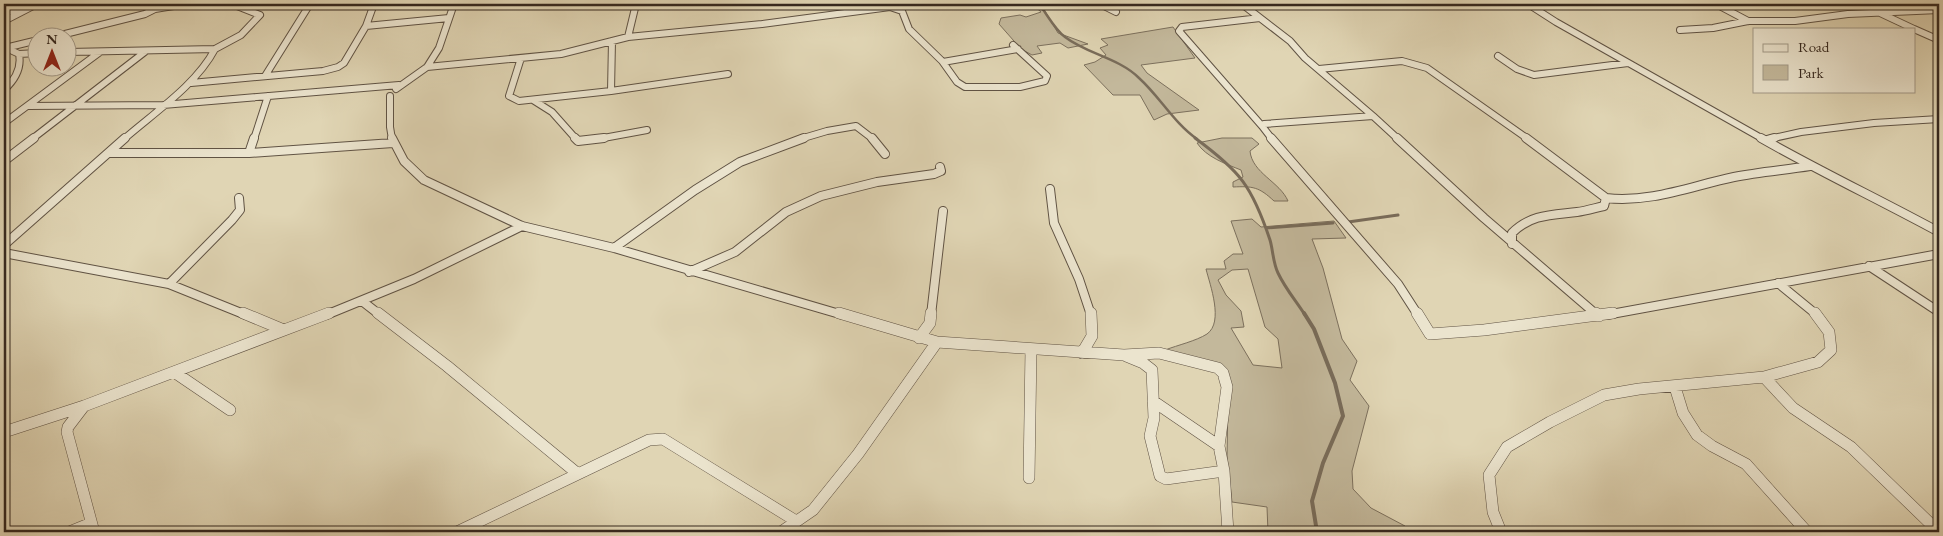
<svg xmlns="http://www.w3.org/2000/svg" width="1943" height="536" viewBox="0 0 1943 536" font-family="'EB Garamond',serif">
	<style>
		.green { fill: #c3b89b; stroke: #7c705d; fill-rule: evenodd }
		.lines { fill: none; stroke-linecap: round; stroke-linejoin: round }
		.stream-far2 { stroke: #796c5a; stroke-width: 2.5 }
		.stream-far1 { stroke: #796c5a; stroke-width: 3 }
		.stream { stroke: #796c5a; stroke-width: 4 }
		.street-far2-casing { stroke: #605344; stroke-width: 8 }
		.street-far1-casing { stroke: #605344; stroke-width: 10 }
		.street-casing { stroke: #605344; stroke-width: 12 }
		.street-far2 { stroke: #ebe4ce; stroke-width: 6 }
		.street-far1 { stroke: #ebe4ce; stroke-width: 8 }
		.street { stroke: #ebe4ce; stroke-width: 11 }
	</style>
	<rect width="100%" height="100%" fill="#e0d5b4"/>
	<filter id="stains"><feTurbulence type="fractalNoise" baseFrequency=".004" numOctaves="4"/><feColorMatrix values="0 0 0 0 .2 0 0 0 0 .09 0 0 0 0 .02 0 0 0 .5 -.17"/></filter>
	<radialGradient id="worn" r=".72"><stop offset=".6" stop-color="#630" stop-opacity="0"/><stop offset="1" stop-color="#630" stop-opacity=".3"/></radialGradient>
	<path class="green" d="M1020,4h24l-2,2 16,27 30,11 -20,4 -8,-5 -23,3 5,7 -10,2 -11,-6 -22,-25 2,-6 19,-3 6,2 15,-5 -9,-8z
		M1173,27l22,31 -54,7 6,8 52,37 -32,4 -13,6 -14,-25h-27l-29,-30 11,-3 11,-7 -6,-7 8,-3 -7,-6z
		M1222,138h30l7,6 -9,7c2,22 30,31 38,50h-14c-15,-14 -21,-15 -41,-14v-5l10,-5 -2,-7c-15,-6 -35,-13 -44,-27z
		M1252,219l9,8 73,-6 12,17 -34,1 11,29 19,71 15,22 -7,19 19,26 -17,65 1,18 18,19 34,18 1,6h-138l-1,-25 -35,-5 -5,-44 1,-59 -2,-28 -8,-8 -53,-10v-3c13,-5 31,-9 42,-16 17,-12 3,-49 -1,-65h20l-2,-8 9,-7h10l-12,-33zM1248,269l17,58 13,12 4,29 -29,-3 -22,-37 13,-1 -3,-16 -15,-16 -8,-15 14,-10z"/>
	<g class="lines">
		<path class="stream-far2" d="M1039,4c8,10 16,26 26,33 22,17 54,21 74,41 21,19 35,45 58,61"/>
		<path class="stream-far1" d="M1195,138c45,33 57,48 75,102 3,10 3,23 8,33 7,15 18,28 27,42
			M1348,222l50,-7
			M1266,228l67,-5"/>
		<path class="stream" d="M1304,313l10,16 21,54 8,33 -20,47 -11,38 5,31"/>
		<defs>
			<path id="street-far2" d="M374,4l-8,22 83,-8
				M1100,4l16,8
				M1242,4l48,37 15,17 68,58 -109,8 -2,2 10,13
				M1528,4l28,18 207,117
				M1716,4l32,17
				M155,9l31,-5
				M4,11l17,-2
				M1880,13l34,16
				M1260,18l-78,9 -3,4 83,95
				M4,21l33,-17
				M1914,29l25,11
				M1680,30l33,-2 35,-7h47l53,-7 91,-4
				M628,37l134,-13 128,-17 12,4 7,18 33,32 15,21 8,5h55l25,-6 2,-5 -34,-31
				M49,38l96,-24 10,-5 -6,-5
				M4,47l15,7c3,15 -4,26 -15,36
				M5,48l33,-8
				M68,52l147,-3 26,-14 19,-20 -28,-11
				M19,54l19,-1
				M1498,56l19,13 17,6 94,-12
				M521,58l-12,38 10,5 92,-10 117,-17
				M943,62l75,-13
				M427,67l134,-13 67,-17 8,-33
				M1319,69l83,-8 25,7 101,71
				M265,76l45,-72
				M191,83l132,-12 15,-4 6,-4 22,-37
				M396,89l31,-22 12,-19 15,-44
				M611,91l1,-50
				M390,96v31l2,12
				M533,100l19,12 24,27
				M28,106l135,-1 236,-20
				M1373,116l25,23
				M4,123l96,-71
				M32,139l114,-88
				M124,139c31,-27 72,-54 91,-90
				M254,139l14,-43
				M598,139l49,-9
				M800,139l27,-8 29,-5 17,13
				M1769,139l32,-7 73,-9 65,-4"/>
			<path id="street-far1" d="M392,138l12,23 20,19 98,46 92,22 229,67
				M575,138l3,3 26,-3
				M872,138l13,16
				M1271,138l127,146 20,31
				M1397,138l87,80 113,97
				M1761,138c58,33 119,62 178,94
				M1767,140l7,-2
				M110,153h139l5,-15
				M249,153l144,-10
				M4,161l30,-23
				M1050,189l4,34 25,56 12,36
				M1606,198c45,5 85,-12 128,-21 25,-5 51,-7 76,-11
				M1512,244v-11c19,-19 40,-18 65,-21 9,-1 18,-4 27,-6l2,-8 -80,-60
				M4,245l121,-107
				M614,248l81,-58 45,-28 64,-24
				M4,253l165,31 77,31
				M1869,266l70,46
				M689,272l46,-20 51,-40 35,-16 56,-14 57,-8 7,-3 -1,-4
				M1778,283l39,32
				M169,284l63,-64 8,-10 -1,-12
				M362,301l18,14
				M326,315l88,-36 108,-53
				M931,315l12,-104
				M1606,315l333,-61"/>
			<path id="street" d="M243,313l41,17
				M378,313l69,53 131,108
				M839,313l98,29 187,13 35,-2 59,15 5,5 4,14 -8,59 5,25 4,61
				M1417,313l13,21 54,-4 129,-17
				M1596,313l3,3
				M919,338l11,-15 1,-10
				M1082,353l10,-17 -1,-23
				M1126,356l17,7 9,7 2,48 -4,18 10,40 6,3 58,-8
				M174,372l56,38
				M1764,377l29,31 58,39 88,85
				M1675,387l8,26 14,22 15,11 34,18 61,68
				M1153,401l66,45
				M84,406l-16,21 -1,5 27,100
				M4,432l80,-26 245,-93
				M1029,478l2,-129
				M69,532l22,-9
				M457,532l192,-92 14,-1 133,82
				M781,532l32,-22 45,-56 79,-112
				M1501,532l-8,-20 -4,-37 18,-28 43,-25 54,-27 35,-6 125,-12 54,-15 13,-12 -2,-18 -14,-19"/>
		</defs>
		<use href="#street-far2" class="street-far2-casing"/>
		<use href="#street-far1" class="street-far1-casing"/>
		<use href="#street" class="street-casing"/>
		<use href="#street-far2" class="street-far2"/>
		<use href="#street-far1" class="street-far1"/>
		<use href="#street" class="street"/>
	</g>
	<rect width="1943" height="536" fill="none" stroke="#e0d5b4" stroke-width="20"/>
	<rect x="5" y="5" width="1933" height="526" fill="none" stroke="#35281f" stroke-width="2.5"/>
	<rect x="10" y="10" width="1923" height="516" fill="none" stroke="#35281f"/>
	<rect x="1753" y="28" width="162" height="65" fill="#ebe4ce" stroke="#a29988"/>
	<rect x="1763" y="44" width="25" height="8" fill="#ebe4ce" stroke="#a29988"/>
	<text x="1798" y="52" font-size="15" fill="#35281f">Road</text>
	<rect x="1763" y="65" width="25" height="15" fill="#c3b89b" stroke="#a29988"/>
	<text x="1798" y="78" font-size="15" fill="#35281f">Park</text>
	<g transform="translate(52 52)"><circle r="24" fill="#ebe4ce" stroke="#a29988"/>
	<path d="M0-4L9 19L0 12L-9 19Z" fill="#8f2418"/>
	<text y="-8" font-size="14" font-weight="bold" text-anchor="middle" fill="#35281f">N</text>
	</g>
	<rect width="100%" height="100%" filter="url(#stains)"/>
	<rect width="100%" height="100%" fill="url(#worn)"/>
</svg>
